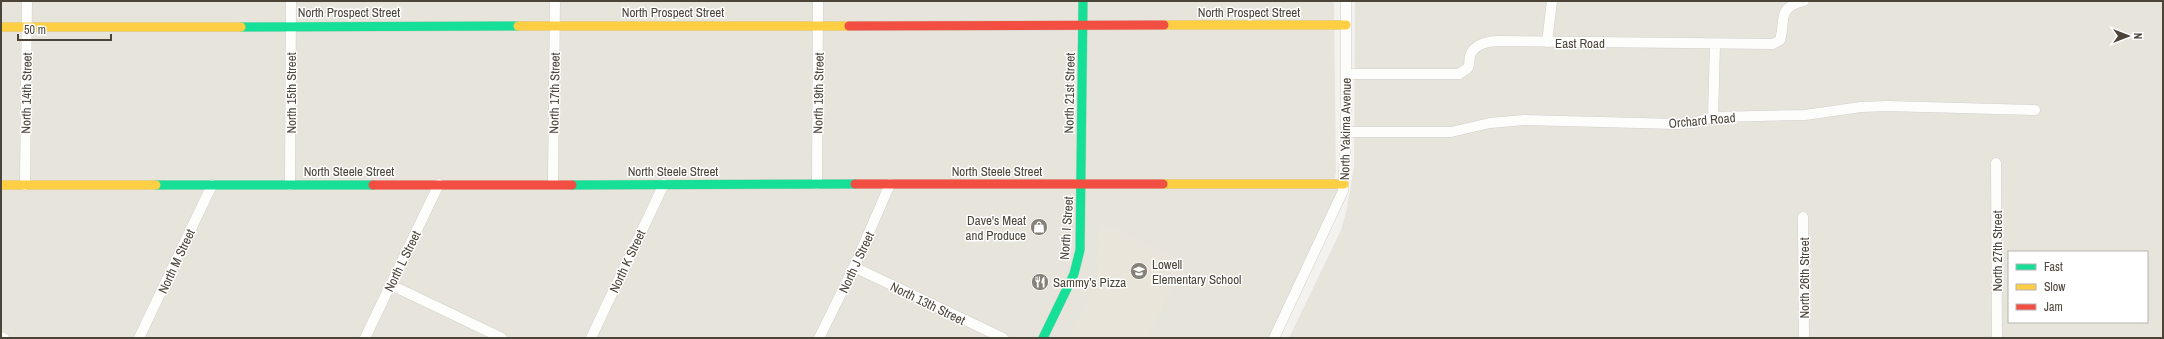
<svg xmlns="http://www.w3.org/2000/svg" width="2164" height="339" viewBox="0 0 2164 339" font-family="'Archivo Narrow',sans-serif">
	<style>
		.residential { fill: #e7e4dc; fill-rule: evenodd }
		.education { fill: #eae5da }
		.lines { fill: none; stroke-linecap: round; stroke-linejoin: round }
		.street-casing { stroke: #d2d0cb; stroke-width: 11 }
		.fast-casing { stroke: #d3cfc5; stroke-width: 10 }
		.slow-casing { stroke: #d3cfc5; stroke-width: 10 }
		.jam-casing { stroke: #d3cfc5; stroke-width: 10 }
		.street { stroke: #fdfdfc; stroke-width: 10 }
		.fast { stroke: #16e098; stroke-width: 9 }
		.slow { stroke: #ffcf43; stroke-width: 9 }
		.jam { stroke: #f24e42; stroke-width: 9 }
		.labels { text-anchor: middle; stroke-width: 3; stroke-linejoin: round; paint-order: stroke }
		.street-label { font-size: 13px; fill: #4b4439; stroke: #fff }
		.poi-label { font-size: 13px; fill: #4b4439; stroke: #fff; text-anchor: start }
	</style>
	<rect width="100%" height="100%" fill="#f4f2ee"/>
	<path class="residential" d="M1,1h1333l2,172 -3,11h11l-70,154h-1273z
		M1355,1h808v337h-874l52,-108 6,-22 7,-41zM2009,252h138v70h-138z"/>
	<path class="education" d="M1099,221l85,42 -36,75h-79l28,-59z"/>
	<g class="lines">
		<defs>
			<path id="street" d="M1547,42l5,-41
				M1346,74h113l9,-6c2,-4 1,-8 2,-12 4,-12 16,-14 27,-15l276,3 7,-4c6,-20 -4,-32 24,-39
				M1713,117l2,-73
				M1346,132h105l39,-9 34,-3 152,4 17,-1 20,-6 92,-2 56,-8 26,-1 148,4
				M1996,163l1,175
				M553,184l2,-183
				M817,184l1,-183
				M25,185l2,-184
				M290,185l1,-184
				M1803,217l1,121
				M854,267l149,71
				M391,285l111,53
				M1,337l3,1
				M139,338l73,-153
				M365,338l74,-154
				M591,338l73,-154
				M819,338l35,-71 36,-83
				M1274,338l69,-147 3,-59v-131"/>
			<path id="fast" d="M241,27l277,-1
				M156,185h217
				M572,185l283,-1
				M1043,338l31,-64 6,-24 3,-249"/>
			<path id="slow" d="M1164,25h182
				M518,26h331
				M1,27h240
				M1163,184h181
				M1,185h155"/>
			<path id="jam" d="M849,26l315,-1
				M855,184h308
				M373,185h199"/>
		</defs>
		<use href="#street" class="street-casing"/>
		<use href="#fast" class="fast-casing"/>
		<use href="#slow" class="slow-casing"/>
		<use href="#jam" class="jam-casing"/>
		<use href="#street" class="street"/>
		<use href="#fast" class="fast"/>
		<use href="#slow" class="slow"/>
		<use href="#jam" class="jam"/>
	</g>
	<defs>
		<symbol id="shop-disc" viewBox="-11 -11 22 22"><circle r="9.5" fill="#868178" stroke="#fff"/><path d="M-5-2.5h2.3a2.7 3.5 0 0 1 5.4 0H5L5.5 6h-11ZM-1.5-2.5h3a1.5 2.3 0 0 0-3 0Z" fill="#fff"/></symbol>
		<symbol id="school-disc" viewBox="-11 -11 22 22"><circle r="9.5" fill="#868178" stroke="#fff"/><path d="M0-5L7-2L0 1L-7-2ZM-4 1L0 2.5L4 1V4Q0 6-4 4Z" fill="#fff"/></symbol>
		<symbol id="restaurant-disc" viewBox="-11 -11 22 22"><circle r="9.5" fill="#868178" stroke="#fff"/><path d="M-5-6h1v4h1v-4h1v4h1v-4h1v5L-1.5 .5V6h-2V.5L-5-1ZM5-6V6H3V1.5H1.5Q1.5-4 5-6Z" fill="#fff"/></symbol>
	</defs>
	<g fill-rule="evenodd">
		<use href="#shop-disc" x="1029" y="217" width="20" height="20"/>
		<use href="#school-disc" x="1129" y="261" width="20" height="20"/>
		<use href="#restaurant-disc" x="1030" y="272" width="20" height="20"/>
	</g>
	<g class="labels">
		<g class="street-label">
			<text x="349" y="17">North Prospect Street</text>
			<text x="673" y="17">North Prospect Street</text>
			<text x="1249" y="17">North Prospect Street</text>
			<text x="1580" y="48">East Road</text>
			<text transform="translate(26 93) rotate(-89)" y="5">North 14th Street</text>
			<text transform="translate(291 93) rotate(-90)" y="5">North 15th Street</text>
			<text transform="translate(554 93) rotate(-89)" y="5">North 17th Street</text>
			<text transform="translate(818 93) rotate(-89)" y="5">North 19th Street</text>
			<text transform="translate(1069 93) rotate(-89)" y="5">North 21st Street</text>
			<text transform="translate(1702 120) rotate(-5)" y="5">Orchard Road</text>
			<text transform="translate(1345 129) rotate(-89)" y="5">North Yakima Avenue</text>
			<text x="349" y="176">North Steele Street</text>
			<text x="673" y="176">North Steele Street</text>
			<text x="997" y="176">North Steele Street</text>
			<text transform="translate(1066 228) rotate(-86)" y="5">North I Street</text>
			<text transform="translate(1997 251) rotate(-90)" y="5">North 27th Street</text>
			<text transform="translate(176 261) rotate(-65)" y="5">North M Street</text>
			<text transform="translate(402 261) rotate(-64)" y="5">North L Street</text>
			<text transform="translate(627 261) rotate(-65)" y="5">North K Street</text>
			<text transform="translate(856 262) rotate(-65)" y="5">North J Street</text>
			<text transform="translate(1804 278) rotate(-90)" y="5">North 26th Street</text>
			<text transform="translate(928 303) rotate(26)" y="5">North 13th Street</text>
		</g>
		<g class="poi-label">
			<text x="1026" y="225" text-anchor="end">Dave's Meat<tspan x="1026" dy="15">and Produce</tspan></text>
			<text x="1152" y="269">Lowell<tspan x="1152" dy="15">Elementary School</tspan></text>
			<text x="1053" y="287">Sammy’s Pizza</text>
		</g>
	</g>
	<rect width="2164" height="339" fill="none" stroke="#4b4439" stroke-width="4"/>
	<rect x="2008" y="251" width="140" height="72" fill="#ffffff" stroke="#b7b4b0"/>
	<rect x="2016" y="264" width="20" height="6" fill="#16e098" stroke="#b7b4b0"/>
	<text x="2044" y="271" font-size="12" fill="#4b4439">Fast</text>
	<rect x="2016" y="284" width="20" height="6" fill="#ffcf43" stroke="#b7b4b0"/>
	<text x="2044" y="291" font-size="12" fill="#4b4439">Slow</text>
	<rect x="2016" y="304" width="20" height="6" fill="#f24e42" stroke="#b7b4b0"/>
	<text x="2044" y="311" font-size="12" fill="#4b4439">Jam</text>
	<g transform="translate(2128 36) rotate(90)" stroke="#ffffff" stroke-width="3" paint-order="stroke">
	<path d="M0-3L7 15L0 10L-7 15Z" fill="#4b4439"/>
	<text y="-6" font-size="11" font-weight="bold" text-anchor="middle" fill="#4b4439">N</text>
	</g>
	<path d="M18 34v6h93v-6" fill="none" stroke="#4b4439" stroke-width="2"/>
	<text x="24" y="34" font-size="12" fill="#4b4439" stroke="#ffffff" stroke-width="3" paint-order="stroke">50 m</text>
</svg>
